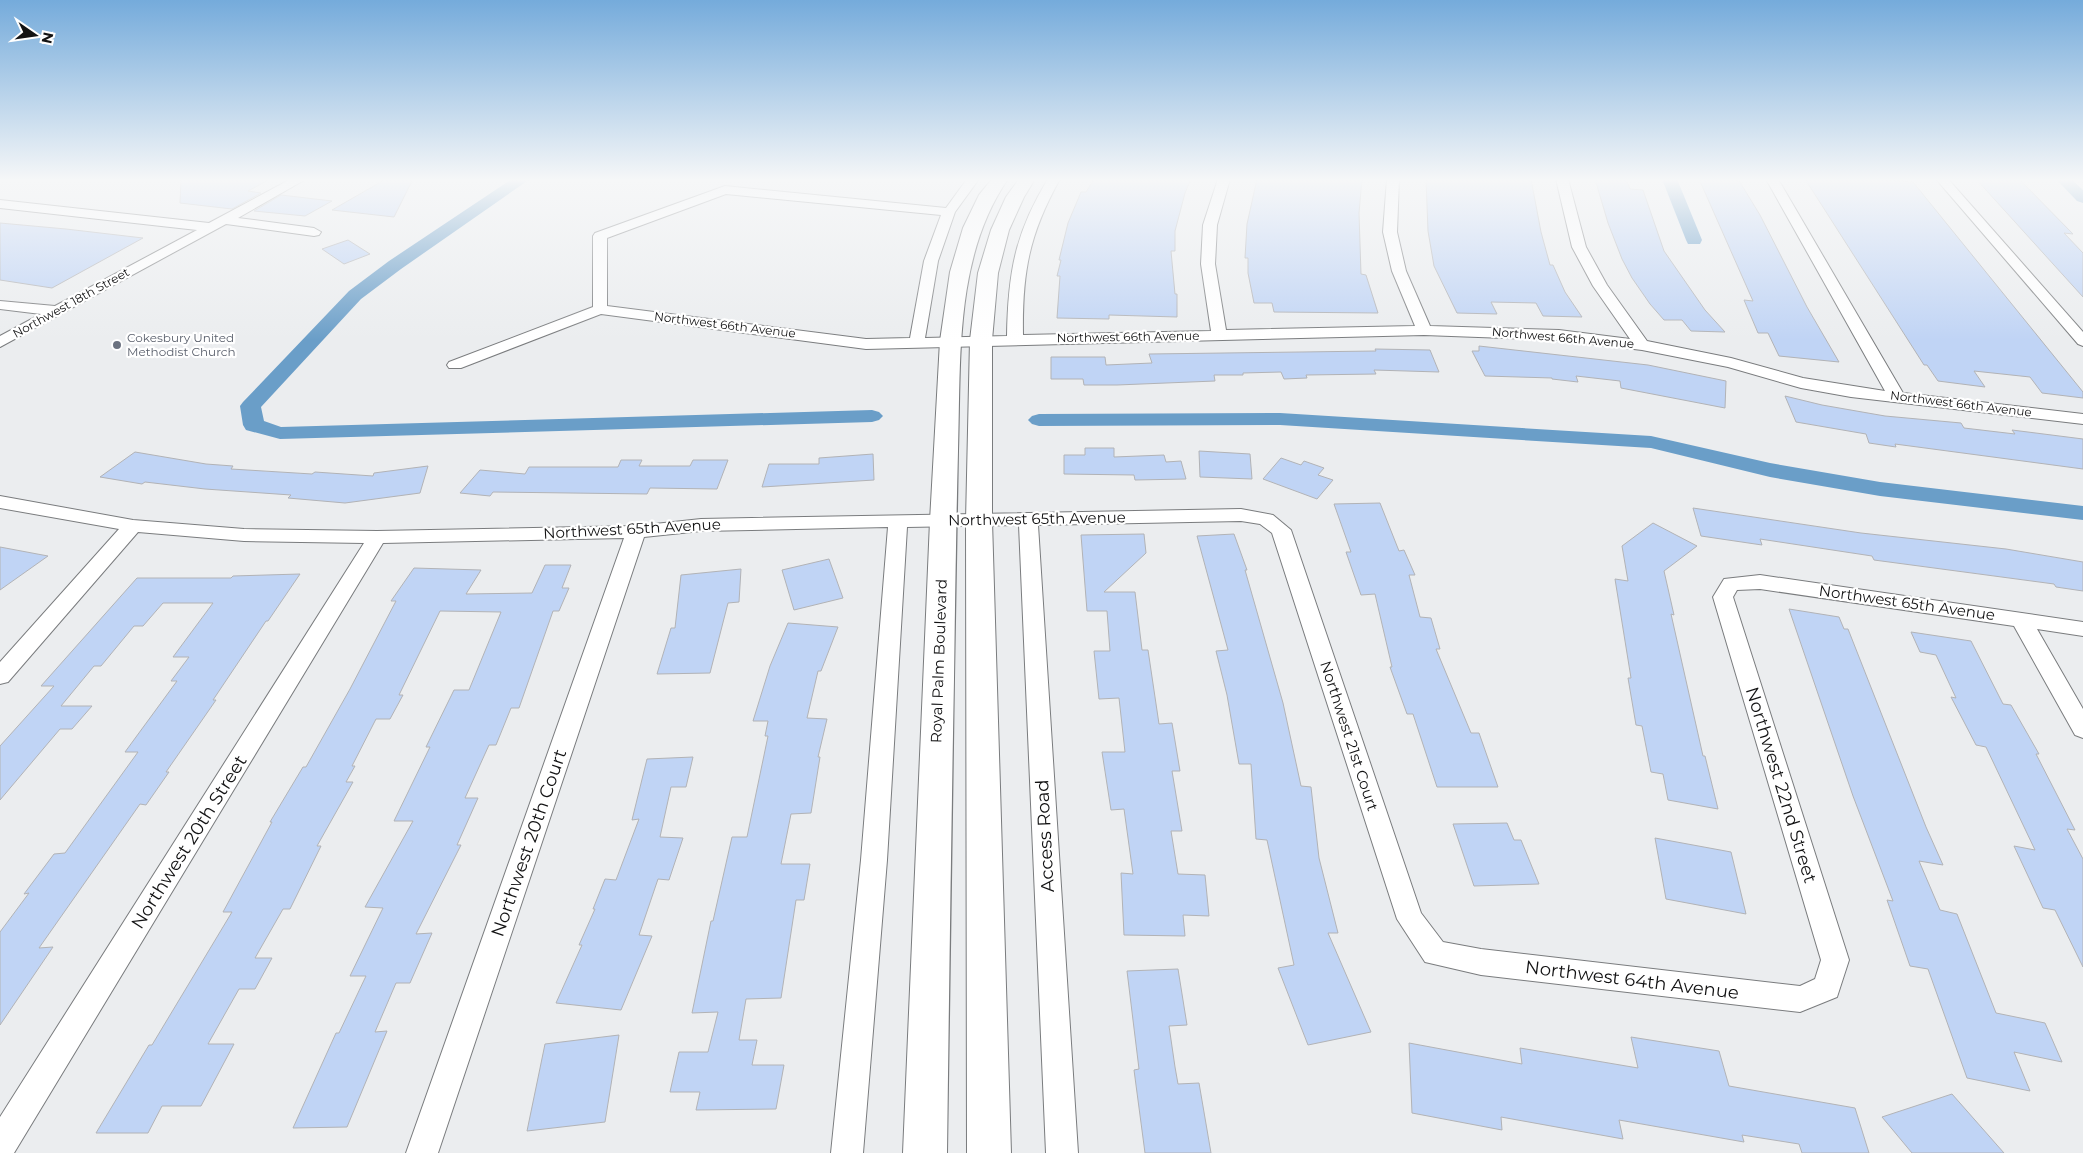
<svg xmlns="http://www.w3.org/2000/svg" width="2083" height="1153" viewBox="0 0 2083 1153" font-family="Montserrat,sans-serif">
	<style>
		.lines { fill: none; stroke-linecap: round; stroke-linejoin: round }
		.canal { fill: #6a9ec8; fill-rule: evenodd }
		.building { fill: #c0d4f5; stroke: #b2b3b6 }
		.street-casing { stroke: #7a7c7e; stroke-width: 2 }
		.secondary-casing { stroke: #7a7c7e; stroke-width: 2 }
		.street { fill: #fff; fill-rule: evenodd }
		.secondary { fill: #fff; fill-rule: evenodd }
		.worship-dot { fill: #6b7280; stroke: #fff; stroke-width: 2 }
		.labels { text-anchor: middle; stroke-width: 4.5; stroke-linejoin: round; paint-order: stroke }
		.far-street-label { font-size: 12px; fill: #121213; stroke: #fff }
		.far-worship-label { font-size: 12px; fill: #5b616d; stroke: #fff; text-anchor: start }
		.street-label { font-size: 15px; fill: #121213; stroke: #fff }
		.near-street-label { font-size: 18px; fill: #121213; stroke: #fff }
	</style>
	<rect width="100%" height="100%" fill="#ebedef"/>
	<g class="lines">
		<path class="canal" d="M512,179h18l-129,90 -40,30 -100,108 3,14 17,6 591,-17 7,2 4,4 -4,4 -7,2 -592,17 -34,-9 -3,-5 -3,-19 3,-4 106,-111 40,-30z
			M1662,179h15l25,61 -2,4h-12l-2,-4z
			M2056,179h15l12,11v13l-6,-2z
			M1280,413l371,23 119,27 110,19 203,24v14l-203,-24 -110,-19 -119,-29 -371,-23 -241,1 -7,-2 -4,-4 4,-4 7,-2z"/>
	</g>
	<path class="building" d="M181,179h89l-22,12 13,2 -29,16 -52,-6z
		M386,179h27l-19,38 -62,-7z
		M1094,179h97l-6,14 -10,38v20h-4l4,43h2v23l-68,-2v4l-52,-1 3,-42h-3l4,-16h-2l9,-37 13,-31h5z
		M1257,179h105l-3,34 2,61 5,1 12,38 -104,-1 -2,-9h-18l-6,-30v-15h-3l2,-34z
		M1426,179h105l10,53 9,33h3l12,27 17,25 -39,-1 -7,-13 -45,-1 6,12 -40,-1 -23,-47 -6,-35z
		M1595,179h31l4,10 13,1 21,61 41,59 20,22 -34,-1 -9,-11h-18l-14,-16 -18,-26 -10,-19 -14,-36z
		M1699,179h39l22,36 47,92 32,55 -60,-6 -11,-23h-10l-14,-33 9,1z
		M1805,179h65l43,3 170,210v6l-41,-5 -12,-16 -56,-6 11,16 -47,-6 -11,-16h-3z
		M1976,179h43l54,55 -9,-1 19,20v44z
		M281,195l51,6 -27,15 -51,-5z
		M0,223l66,6 77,9 -91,50 -52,-8z
		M348,240l22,14 -26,10 -22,-15z
		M1479,346l169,19 78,16 -1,27 -104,-20 -1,-7 -44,-5 2,6 -26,-3v-1l-67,-2 -13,-25h7z
		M1375,349l55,1 9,22 -65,-2 2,4 -70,1 1,3 -23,1 -3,-7 -38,1v2h-29l1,6 -98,4h-33l-1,-6h-32v-22h54l1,8 46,-2 -3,-9 227,-3z
		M1785,396l37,9 63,11 76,7 3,5 51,6 -3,-4 71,9v30l-188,-25 1,3 -27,-4 -3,-9 -70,-12z
		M1085,448h29v9l50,-2 2,7 15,-1 5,18 -51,1 -1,-5 -70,-1v-19h21z
		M1199,451l51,3 2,25 -52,-2z
		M135,452l71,12 27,2 -2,3 81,5 3,-2 58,4 1,-3 54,-7 -8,27 -75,10 -57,-5 3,-3 -86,-6 -60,-7 -3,2 -42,-7z
		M873,454l1,26 -112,7 7,-23h50v-6z
		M1281,458l20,7 3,-4 20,7 -6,7 15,5 -16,19 -54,-20z
		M621,460h21l-3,6h51l3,-6h35l-11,29 -67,-1 -3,6 -154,-2 -3,4 -30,-3 20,-23 45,4 4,-7h89z
		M1380,503l19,48 5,-1 11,25h-6l11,42 11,1 9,31h-4l35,84h8l19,54h-61l-24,-73h-6l-17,-47h2l-17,-73 -14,1 -15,-43h5l-17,-48z
		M1693,508l168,25 145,16 77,13v29l-27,-4 -2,-3 -180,-24 -2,-4 -112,-17 2,6 -61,-9z
		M1653,523l44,23 -33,25 10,44 -3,-1 32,142h2l13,53 -50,-9 -5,-26 -12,-2 -9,-46 -6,-1 -8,-47h3l-16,-99 13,2 -6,-35z
		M1144,534l2,19 -42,39h31l7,58h6l11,74 13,-1 8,48h-8l10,60h-11l7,43 27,1 4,41 -26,-1 2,21 -61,-1 -3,-62 12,1 -9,-65 -13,1 -9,-58h23l-6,-54 -20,1 -5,-48h16l-3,-40h-20l-6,-76z
		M1234,534l13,36h-2l38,133 18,83 10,1 8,71 19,75h-10l43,99 -63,13 -30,-77 16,-3 -27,-125 -11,-1 -5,-75h-12l-12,-69 -11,-44 12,-1 -31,-114z
		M0,547l48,9 -48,34z
		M829,559l14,39 -49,12 -12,-40z
		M545,565h26l-9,23h7l-10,23h-6l-34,97h-8l-15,37h-7l-24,53h13l-21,47h4l-45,89 16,-1 -22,50h-14l-21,49 12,-1 -40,96 -54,1 43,-95h3l27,-57h-16l33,-68 -18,-1 48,-86h-19l36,-74h-4l28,-57h15l32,-78 -61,-1 -41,84h4l-13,24h-14l-24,47h3l-9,16h7l-36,64h4l-31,63h-7l-28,49h17l-17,31h-16l-31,55h26l-33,62h-39l-14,27h-52l53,-88h3l80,-133h-9l49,-90h-2l33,-55h3l44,-78 46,-88h-5l23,-33 67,2 -15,24 66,-1z
		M741,569l-2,33 -11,1 -18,70 -53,1 14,-46h4l6,-53z
		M300,574l-32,47h-2l-53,79h3l-50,72h3l-23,33 -6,-1 -101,144 14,-1 -53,78v-93l29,-39 -5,1 30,-40 11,-1 73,-101h-13l52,-71h-6l18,-24h-16l40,-54h-50l-20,23h-9l-33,40h-7l-33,40h31l-20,23h-12l-60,71v-54l54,-60h-13l96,-108h94l2,-2z
		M1789,609l50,8 5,12h4l78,198 17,38 -24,-4 21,49 17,4 39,99 49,10 17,39 -48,-10 16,39 -63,-13 -39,-109 -18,-3 -23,-66 6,1 -40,-105z
		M788,623l50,4 -17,44h-3l-11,47 20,1 -9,38h2l-9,56 -20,1 -10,50h29l-6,36h-8l-15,98 -35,1 -7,41h18l-5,25h32l-8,44 -80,1 4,-18h-30l9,-40h29l10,-40 -26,1 19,-92h2l19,-84h15l21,-101h-3l3,-15h-15l17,-55z
		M1911,632l60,9 32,63 8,1 28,49h-3l39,76 -8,-1 16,30v108l-28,-57 -12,-2 -29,-62 21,4 -49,-103 -10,-2 -25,-48 5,1 -20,-43 -16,-3z
		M693,757l-7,30h-15l-11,50 23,1 -14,42 -11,-1 -19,56 13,1 -31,74 -65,-7 26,-58h-3l16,-36h-2l12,-30 11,1 23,-61 -7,1 15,-61z
		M1507,823l7,17h7l18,44 -65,2 -21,-62z
		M1655,838l76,14 15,62 -80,-15z
		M1178,969l9,56 -18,1 6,41 3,17 21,-1 12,70h-66l-11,-83 5,-1 -12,-98z
		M619,1035l-14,87 -78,9 18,-87z
		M1631,1037l88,14 10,35 126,22 14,45h-67l-3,-9 -57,-9 2,7 -125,-22 4,19 -122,-22 1,13 -90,-17 -3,-70 113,21 -2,-16 118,20z
		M1952,1094l52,59h-92l-30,-36z"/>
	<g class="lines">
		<defs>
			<path id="street" d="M291,179h15l-68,39 76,10 7,4 -2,3 -5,1 -88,-12 -226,123v-11l41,-22 -41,-5v-8l55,5 142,-76 -197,-22v-8l209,23z
				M967,179h12l-24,33 -17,49 -13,77 82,-2c1,-63 8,-103 41,-157h12c-31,55 -38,94 -37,156l188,-4 -10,-67 2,-39 15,-46h12l-13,46 -2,39 11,66 189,-4 -23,-55 -9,-39 4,-53h12l-2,53 9,39 24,55 129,4 71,9 -37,-53 -21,-39 -16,-68h12l18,68 21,38 40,56 84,17 72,20 82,13 -119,-212h12l125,214 180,21v10l-232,-27 -50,-9 -73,-21 -86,-17 -83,-10 -135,-5 -558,14 -265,-35 -140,54h-12l-2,-3 2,-3 144,-55v-71l2,-3 130,-47 221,22zM726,194l215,21 -17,46 -14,77 -44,1 -259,-33v-68z
				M1936,179h12l135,153v14l-5,-2z
				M0,496l133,24 111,9 133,2 259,-5 65,-7 540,-10 32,6 18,15 130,383 22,29 38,7 319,37 15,-7 6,-19 -108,-363 11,-18 36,-4 323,47v14l-46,-7 46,80v29l-8,-3 -61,-109 -254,-37 -23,1 -4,7 116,363 -12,37 -37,15 -319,-37 -56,-13 -28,-43 -125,-386 -12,-9 -19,-3 -203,4 40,628h-32l-27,-628 -112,2 -20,333 -24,293h-32l30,-293 27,-333 -187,4 -57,6 -206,616h-32l218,-615 -241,5 -369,610h-14v-36l364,-574 -120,-2 -106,-9 -130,150 -8,2v-22l119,-133 -119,-21z"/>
			<path id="secondary" d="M992,179h16c-54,78 -47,181 -50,272 -2,76 -3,152 -4,228 -3,158 -5,316 -7,474h-44l27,-632 10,-180 10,-69 13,-44 16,-33z
				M1019,179h16l-11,18 -15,33 -11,43 -6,67v181l19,632h-44l-1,-632 4,-181 8,-67 13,-43 15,-33z"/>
		</defs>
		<use href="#street" class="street-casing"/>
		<use href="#secondary" class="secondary-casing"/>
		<use href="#street" class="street"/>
		<use href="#secondary" class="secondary"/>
	</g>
	<linearGradient id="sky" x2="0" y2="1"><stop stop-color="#75abdb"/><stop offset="0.53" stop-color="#f6f7f8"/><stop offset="1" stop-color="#f6f7f8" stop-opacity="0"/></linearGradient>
	<rect width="2083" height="340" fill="url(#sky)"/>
	<circle class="worship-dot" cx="117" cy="345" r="5"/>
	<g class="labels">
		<g class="far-street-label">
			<text transform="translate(71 303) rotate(-29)" y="4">Northwest 18th Street</text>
			<text transform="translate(725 325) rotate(7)" y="4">Northwest 66th Avenue</text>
			<text transform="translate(1128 337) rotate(-1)" y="4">Northwest 66th Avenue</text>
			<text transform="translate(1563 338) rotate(5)" y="4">Northwest 66th Avenue</text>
			<text transform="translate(1961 404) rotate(7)" y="4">Northwest 66th Avenue</text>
		</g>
		<g class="far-worship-label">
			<text x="127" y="342">Cokesbury United<tspan x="127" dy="14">Methodist Church</tspan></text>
		</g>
		<g class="street-label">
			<text transform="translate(1037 519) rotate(-1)" y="5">Northwest 65th Avenue</text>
			<text transform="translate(632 529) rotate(-3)" y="5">Northwest 65th Avenue</text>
			<text transform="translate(1907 603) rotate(8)" y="5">Northwest 65th Avenue</text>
			<text transform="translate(939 661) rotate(-88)" y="5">Royal Palm Boulevard</text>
			<text transform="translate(1349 736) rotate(72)" y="5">Northwest 21st Court</text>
		</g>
		<g class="near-street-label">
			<text transform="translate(1781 785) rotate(73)" y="6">Northwest 22nd Street</text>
			<text transform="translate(1045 836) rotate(-93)" y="6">Access Road</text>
			<text transform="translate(189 842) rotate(-58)" y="6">Northwest 20th Street</text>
			<text transform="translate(529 843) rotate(-71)" y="6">Northwest 20th Court</text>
			<text transform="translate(1632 980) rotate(7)" y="6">Northwest 64th Avenue</text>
		</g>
	</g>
	<g transform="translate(35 35) rotate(103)" stroke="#ffffff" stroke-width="4" paint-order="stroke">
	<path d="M0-4L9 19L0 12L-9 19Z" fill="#121213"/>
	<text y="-8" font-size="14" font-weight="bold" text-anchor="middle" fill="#121213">N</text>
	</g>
</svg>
